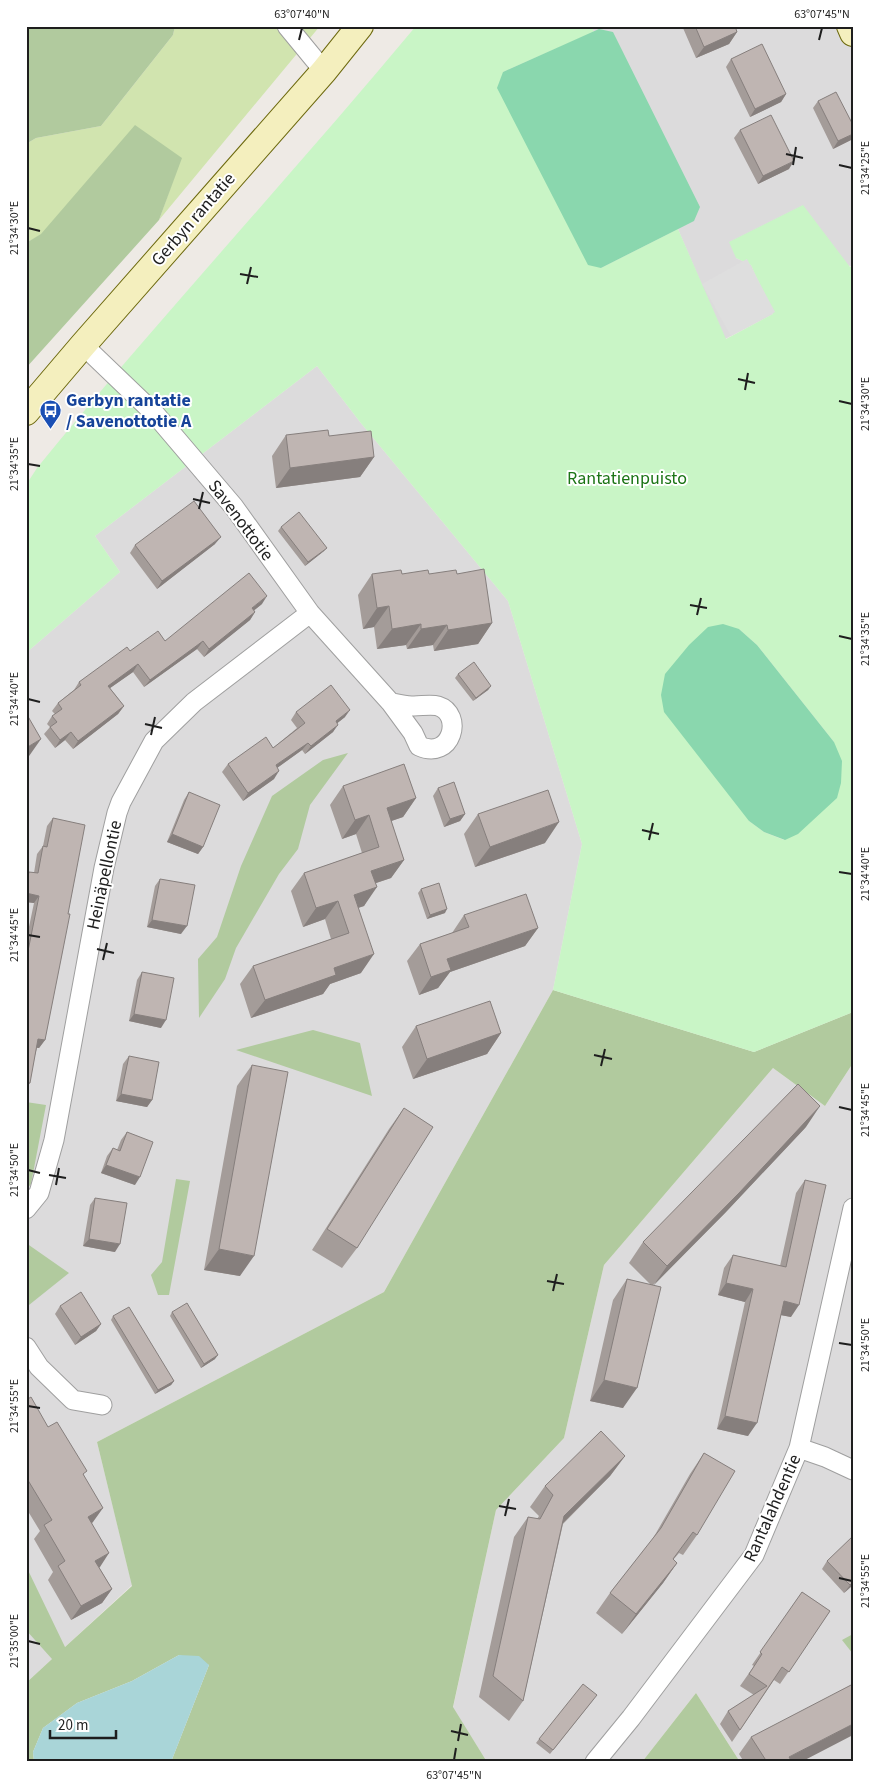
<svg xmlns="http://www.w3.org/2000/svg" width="879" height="1788" viewBox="0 0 879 1788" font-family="'Source Sans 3',sans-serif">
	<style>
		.residential { fill: #dcdbdc }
		.grass { fill: #d1e4af }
		.forest { fill: #b1ca9e }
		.park { fill: #c9f5c6; fill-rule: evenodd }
		.pitch { fill: #8ad7ae }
		.parking { fill: #dedede }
		.water { fill: #a9d5d8 }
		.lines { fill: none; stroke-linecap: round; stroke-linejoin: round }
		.street-casing { stroke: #9f9f9f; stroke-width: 21 }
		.secondary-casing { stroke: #6d690e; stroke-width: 28 }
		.street { stroke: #fff; stroke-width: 19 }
		.secondary { stroke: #f4efbe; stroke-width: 26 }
		.wall { fill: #a49c99 }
		.shaded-wall { fill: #867f7d }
		.building { fill: #bfb5b2; stroke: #867f7d }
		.ticks { fill: none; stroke: #1e1e1e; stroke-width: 2 }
		.labels { text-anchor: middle; stroke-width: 4; stroke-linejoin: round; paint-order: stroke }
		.street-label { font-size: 18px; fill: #1e1e1e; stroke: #fff }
		.transit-label { font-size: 18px; font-weight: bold; fill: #164399; stroke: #fff; text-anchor: start }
		.park-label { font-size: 18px; fill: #1b7415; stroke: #fff }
		.neatline { fill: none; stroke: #1e1e1e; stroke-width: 2 }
		.ticks-label { font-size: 12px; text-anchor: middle; fill: #1e1e1e }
	</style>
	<rect width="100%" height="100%" fill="#eeeae5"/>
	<path class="residential" d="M591,26h262v240l-117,-8 15,7 22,49 -48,25 -47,-110 -175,-157 91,-40z
		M317,366l43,56 148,179 74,243 -29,146 -169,302 -287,150 35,143 -106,98v-1030l94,-81 -25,-36z
		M853,1063v699h-113l-44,-69 -54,69h-155l-34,-54 43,-198 68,-72 40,-173 169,-197 52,38z"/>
	<path class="grass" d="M175,26h145l-161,194 22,-62 -155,85v-99l10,-6 65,-12 72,-91z"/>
	<path class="forest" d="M26,26h149l-2,9 -72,91 -65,12 -10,6z
		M135,125l47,33 -23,62 -133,148v-125l15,-9z
		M348,753l-38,52 -12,44 -19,25 -43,74 -11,31 -26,39 -1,-59 19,-22 24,-71 31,-70 51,-36z
		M553,990l201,62 99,-40v51l-28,43 -52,-38 -169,197 -40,173 -68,72 -43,197 34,55h-316l38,-97 -30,-10 -47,26 -55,22 -34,25 -10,24 1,10h-8v-79l26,-24 -26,-29v-64l39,81 67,-61 -35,-144 287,-150z
		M313,1030l47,13 12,53 -136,-46z
		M26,1102l20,3 -15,79 -5,6z
		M176,1179l14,2 -21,114h-11l-7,-20 11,-13z
		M26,1243l43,30 -40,32 -3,-4z
		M853,1634v20l-11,-14z
		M696,1693l44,69h-98z"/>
	<path class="park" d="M416,26h175l3,6 -91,40 98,196 77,-39 48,110 47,-25 -22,-49 -15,-7 -7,-16 74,-37 47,62 3,-1v746l-99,40 -201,-62 29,-146 -74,-243 -148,-179 -43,-56 -222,170 25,36 -94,81v-168l11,-17c123,-151 255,-293 379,-442zM739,629l18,16 77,97 -50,98 -20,-8 -15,-11z"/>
	<path class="pitch" d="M599,29l14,3 87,175 -6,14 -93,47 -13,-3 -91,-177 6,-16z
		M723,624l16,5 18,16 77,97 8,19 -1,22 -4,15 -39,36 -13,6 -21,-8 -15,-11 -85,-109 -3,-17 4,-21 24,-29 19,-18z"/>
	<path class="parking" d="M747,259l28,53 -44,24 -29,-52z"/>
	<path class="water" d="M179,1655l20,1 10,9 -38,97h-137l-1,-10 10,-24 34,-25 55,-22z"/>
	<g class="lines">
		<defs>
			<path id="street" d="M287,26l37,45
				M83,345l72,69 79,93 76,106 81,90 22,30 6,13c33,15 45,-32 19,-40 -7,-2 -16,0 -24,0 -7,0 -15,-2 -23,-3
				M26,1209l13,-16 15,-53 50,-272 13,-55 4,-11 33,-61 40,-39 116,-89
				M26,1347l13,20 34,33 29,5
				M799,1448l26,9 28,13
				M595,1762l36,-44 123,-163 45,-107 54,-240"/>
			<path id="secondary" d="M850,26l3,7
				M26,412l57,-67 241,-274 36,-45"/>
		</defs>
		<use href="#street" class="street-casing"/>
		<use href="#secondary" class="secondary-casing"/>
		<use href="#street" class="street"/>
		<use href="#secondary" class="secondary"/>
	</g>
	<path class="wall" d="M684,26h51l2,6 -8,12 -33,14 -13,-30z
		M731,59l55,35 -5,8 -31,15 -24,-50z
		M818,101l33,39 -18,9 -20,-41z
		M740,130l49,39 -31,15 -24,-46z
		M286,435l43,1 45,21 -14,20 -84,11 -4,-32z
		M281,527l43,24 -19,15 -27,-35z
		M215,544l-58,45 -27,-36 5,-8z
		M372,574h85l35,49 -14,21 -44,7 -1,-6 -26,4 -1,-4 -29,4 -3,-22 -11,2 -5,-34z
		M262,604l-8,6 1,2 -5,8 -46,37 -7,-8 -53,38 -11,-15 -23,16 14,18 -6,8 -45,35 -8,-9 -10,8 -11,-14 6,-7 -3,-3 5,-8 3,-2 -3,-3 6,-8 16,-13 5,-8 51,-31 35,-10z
		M458,674l33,12 -3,4 -15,11 -18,-23z
		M296,712l49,5 -8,6 -4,9 -28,22 -3,-4 -25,18 -3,11 -31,22 -21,-29 6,-8 45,-16 24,-20 -6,-8z
		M343,786l73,12 -13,19 -12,4 13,39 -13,18 -15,5 -12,23 -6,2 3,65 -31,11 -7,10 -72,24 -11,-34 13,-18 78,-27 -6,-20 -22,8 -12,-36 13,-18 58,-20 -6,-19 -14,5 -12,-34z
		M438,788l27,26 -5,7 -16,6 -11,-31z
		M189,792l14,55 -5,7 -31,-12 17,-42z
		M478,814l67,29 -70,24 -11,-33z
		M53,818l15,96 -23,126 -6,8h-2l-11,40v-147l8,-38 -8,-1v-27l3,-3 5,1 3,-19 6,-8 4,-20z
		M160,879l21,55 -34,-7 8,-41z
		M421,889l24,24 -18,6 -9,-26z
		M464,915l74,13 -13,18 -75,26 -12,16 -19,7 -12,-34 13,-17 32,-11z
		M142,972l19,56 -32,-7 8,-41z
		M416,1026l85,7 -14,21 -74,25 -11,-32z
		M129,1056l23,44 -5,7 -31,-6 7,-37z
		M252,1065l-12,211 -36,-6 33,-184z
		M404,1108l-47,140 -15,20 -30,-18 77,-121z
		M806,1127l-81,86 -72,72 -30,123 -33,-7 23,-101 14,-21 24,6 -22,-22 14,-21z
		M127,1132l8,53 -34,-12 6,-17 6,-8 4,2 4,-10z
		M805,1180l-14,137 -10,-2 -33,121 -31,-7 28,-127 -27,-7 6,-27 9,-13 47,11 16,-73z
		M95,1198l20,54 -32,-6 7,-41z
		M60,1306l41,18 -5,7 -21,14 -20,-31z
		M172,1312l43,47 -14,9 -31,-52z
		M113,1316l61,65 -3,4 -16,9 -44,-74z
		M26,1400l58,75 9,47 -1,1 7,44 13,22 -10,14 -31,17 -23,-40 5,-8 -19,-33 6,-8 -14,-23z
		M704,1453l-7,82 -14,20 -4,-2 -6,7 4,3 -14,20 -41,51 -26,-21 14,-20 42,-53 38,-66z
		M625,1456l-15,20 -47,48 -40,177 -14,20 -30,-24 35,-160 14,-20 9,2 2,-3 -9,-9 15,-21z
		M827,1561l26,24 -9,8 -22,-24z
		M802,1592l28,19 -50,73 -6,-4 -42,62 -12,-18 8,-13 26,-16 -14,-9 14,-20 -2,-1z
		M594,1699l-44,55 -14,-11 3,-4z
		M751,1737l50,25h-57l-5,-8z"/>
	<path class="shaded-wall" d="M737,32l-8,12 -33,14 8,-11z
		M786,94l-5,8 -31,15 5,-8z
		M853,134v3l-2,3 -18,9 5,-8z
		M794,161l-5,8 -31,15 5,-8z
		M374,457l-14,20 -84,11 14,-20z
		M221,537l-6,7 -58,45 5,-8z
		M327,548l-3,3 -19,15 3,-4z
		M267,596l-5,8 -15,12 5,-8z
		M389,606l-15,21 -11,2 14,-21z
		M255,612l-5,8 -46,37 5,-8z
		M492,623l-14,21 -44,7 14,-21z
		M421,624l-15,21 -29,4 15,-20z
		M447,625l-14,20 -26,4 14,-20z
		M203,641l-6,8 -53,38 6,-7z
		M138,664l-5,8 -30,21 5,-7z
		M491,686l-3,4 -15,11 3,-3z
		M124,706l-6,8 -45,35 5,-8z
		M350,710l-5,7 -15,12 6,-8z
		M338,725l-5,7 -28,22 6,-8z
		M71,732l-6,8 -10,8 5,-8z
		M41,739l-14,20 -1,1v-12z
		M308,743l-6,7 -32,23 6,-8z
		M279,771l-5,8 -31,22 5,-8z
		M416,798l-13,19 -29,10 13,-19z
		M465,814l-5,7 -16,6 6,-8z
		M369,815l-13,19 -14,5 13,-19z
		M559,822l-14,21 -70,24 15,-20z
		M172,834l31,13 -5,7 -31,-12z
		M404,860l-13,18 -33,11 13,-18z
		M377,887l-13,19 -22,7 12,-18z
		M26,893l13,3 -5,7 -8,-1z
		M338,901l-13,18 -22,8 13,-19z
		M447,909l-2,4 -18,6 3,-4z
		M152,920l35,6 -6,8 -34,-7z
		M538,928l-13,18 -75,26 -12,16 -19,7 12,-18 16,-18z
		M374,954l-13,19 -31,11 -7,10 -72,24 14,-18 69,-32z
		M134,1014l32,6 -5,8 -32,-7z
		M501,1033l-14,21 -74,25 14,-20z
		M38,1039l7,1 -6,8 -6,-1z
		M26,1082l4,1 -4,5z
		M121,1094l31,6 -5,7 -31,-6z
		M820,1106l-14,21 -81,86 -72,73 14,-20z
		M106,1165l34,12 -5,8 -34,-12z
		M89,1239l31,5 -5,8 -32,-6z
		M219,1249l35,7 -14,20 -36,-6z
		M726,1283l27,6 -8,13 -27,-7z
		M784,1301l15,4 -8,12 -16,-3z
		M101,1324l-5,7 -21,14 6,-8z
		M218,1355l-3,4 -14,9 3,-4z
		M604,1380l33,8 -14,20 -33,-7z
		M174,1381l-3,4 -16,9 3,-4z
		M725,1416l32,7 -9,13 -31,-7z
		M625,1456l-15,20 -60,60 14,-20z
		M103,1508l-10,14 -14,9 9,-14z
		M109,1553l-9,14 -14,8 9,-14z
		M677,1563l-14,20 -41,51 14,-20z
		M853,1582v3l-9,8 6,-8z
		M112,1589l-10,14 -31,17 10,-14z
		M853,1724v11l-52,27h-16l4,-5z"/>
	<path class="building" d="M695,26h40l2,6 -33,15z
		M762,44l24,50 -31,15 -24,-50z
		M836,92l17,33v9l-15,7 -20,-40z
		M771,115l23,46 -31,15 -23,-46z
		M328,430l1,6 42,-5 3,26 -84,11 -4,-33z
		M194,501l27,36 -59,44 -27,-36z
		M299,512l28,36 -19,14 -27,-35z
		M484,569l8,54 -44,7 -1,-5 -26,4v-5l-29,5 -3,-23 -12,2 -5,-34 29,-4 1,4 26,-4 1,4 27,-4 1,4z
		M249,573l18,23 -15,12 3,4 -46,37 -6,-8 -53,39 -12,-16 -30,22 16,20 -46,35 -7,-9 -11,8 -10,-13 7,-5 -5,-6 10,-7 -4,-6 23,-18 -2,-3 48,-35 3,4 28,-20 7,10z
		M474,662l17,24 -15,12 -18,-24z
		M331,685l19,25 -14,11 2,4 -27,21 -3,-3 -32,22 3,6 -31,22 -20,-29 38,-27 7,11 32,-25 -9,-11z
		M26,713l15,26 -15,9z
		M404,764l12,34 -29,10 17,52 -33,11 6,16 -23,8 20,59 -40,14 2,7 -71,25 -12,-34 96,-33 -11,-32 -22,7 -12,-35 75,-26 -10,-32 -14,5 -12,-34z
		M454,782l11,32 -15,5 -12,-31z
		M548,790l11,32 -69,25 -12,-33z
		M189,792l31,13 -17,42 -31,-13z
		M53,818l32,7 -17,89h2l-25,126 -7,-1 -8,44 -4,-1v-126h1l12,-60 -13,-3v-9l3,-12 9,1 5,-27 4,1z
		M160,879l35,6 -8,41 -35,-6z
		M439,883l8,26 -17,6 -9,-26z
		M526,894l12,34 -91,31 4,11 -20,7 -11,-33 49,-17 -5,-12z
		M142,972l32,6 -8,42 -32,-6z
		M490,1001l11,32 -74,26 -11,-33z
		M129,1056l30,6 -7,38 -31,-6z
		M252,1065l36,7 -34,184 -35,-7z
		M798,1084l22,22 -81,87 -72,73 -24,-24z
		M404,1108l29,19 -76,121 -30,-19z
		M127,1132l26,10 -13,35 -34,-12 7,-17 7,3z
		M805,1180l21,5 -27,120 -15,-4 -27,122 -32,-7 28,-127 -27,-6 7,-28 53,12z
		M95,1198l32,5 -7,41 -31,-5z
		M627,1279l34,8 -24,101 -33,-8z
		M81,1292l20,32 -20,13 -21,-31z
		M187,1303l31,52 -14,9 -32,-52z
		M129,1307l45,74 -16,9 -45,-74z
		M31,1397l17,30 9,-5 30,49 -4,3 20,34 -15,9 21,36 -14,8 17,28 -31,17 -23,-40 7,-5 -21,-36 8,-5 -26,-43v-77z
		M601,1431l24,25 -61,60 -41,185 -30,-25 35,-159 12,2 13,-24 -8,-9z
		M704,1453l31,18 -38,64 -4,-3 -20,27 4,4 -41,51 -26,-21 51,-65z
		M853,1536v46l-3,3 -23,-24z
		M802,1592l28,19 -41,61 -7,-5 -42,63 -12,-19 39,-25 -18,-12 13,-20 -2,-2z
		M583,1684l14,11 -44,55 -14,-11z
		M853,1684v40l-64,33 3,5h-25l-16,-25z"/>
	<path class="ticks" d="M299,40l3,-12M819,40l3,-12M786,154l17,4M793,165l3,-18M839,165l13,3M28,228l12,3M240,274l18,3M247,284l4,-17M738,379l17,4M745,390l3,-17M839,401l13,3M28,464l12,2M193,499l17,4M199,509l4,-17M690,605l17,3M697,615l4,-17M839,636l13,3M28,699l12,3M145,724l17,4M151,735l4,-18M642,830l17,4M649,840l4,-17M839,872l13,2M28,935l12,2M97,949l17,4M103,960l4,-17M594,1055l18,4M601,1066l4,-17M839,1107l13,3M28,1170l12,3M49,1175l17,3M56,1185l3,-17M547,1281l17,3M553,1291l4,-17M839,1343l13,2M28,1406l12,2M499,1506l17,3M505,1516l4,-17M839,1578l13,3M28,1641l12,3M451,1731l17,4M458,1741l3,-17M454,1760l2,-12"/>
	<defs>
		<symbol id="bus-pin" viewBox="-11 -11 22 30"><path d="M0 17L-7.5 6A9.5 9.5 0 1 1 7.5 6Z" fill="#1a4fb4" stroke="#fff"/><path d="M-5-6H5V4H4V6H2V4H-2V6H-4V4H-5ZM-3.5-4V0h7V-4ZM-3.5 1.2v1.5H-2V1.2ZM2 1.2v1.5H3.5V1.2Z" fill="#fff"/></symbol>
	</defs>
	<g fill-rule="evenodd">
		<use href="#bus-pin" x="38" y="398" width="25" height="34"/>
	</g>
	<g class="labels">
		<g class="street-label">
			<text transform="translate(193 219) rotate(-49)" y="6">Gerbyn rantatie</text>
			<text transform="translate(241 520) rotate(53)" y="6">Savenottotie</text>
			<text transform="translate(104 875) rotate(-78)" y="6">Heinäpellontie</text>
			<text transform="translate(772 1508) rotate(-66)" y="6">Rantalahdentie</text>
		</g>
		<g class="transit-label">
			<text x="66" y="406">Gerbyn rantatie<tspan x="66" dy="21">/ Savenottotie A</tspan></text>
		</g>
		<g class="park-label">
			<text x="627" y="484">Rantatienpuisto</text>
		</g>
	</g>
	<rect width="879" height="1788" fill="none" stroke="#ffffff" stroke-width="55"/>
	<path d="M50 1730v8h66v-8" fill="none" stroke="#1e1e1e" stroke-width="2.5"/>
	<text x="58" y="1730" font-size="15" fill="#1e1e1e" stroke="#ffffff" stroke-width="4" paint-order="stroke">20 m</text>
	<rect x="28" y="28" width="824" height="1732" class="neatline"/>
	<g class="ticks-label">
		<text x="302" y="18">63°07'40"N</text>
		<text x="822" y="18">63°07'45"N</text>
		<text transform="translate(865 168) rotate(-90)" y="4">21°34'25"E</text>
		<text transform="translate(14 228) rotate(-90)" y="4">21°34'30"E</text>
		<text transform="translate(865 404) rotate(-90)" y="4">21°34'30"E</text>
		<text transform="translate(14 464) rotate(-90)" y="4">21°34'35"E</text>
		<text transform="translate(865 639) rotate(-90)" y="4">21°34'35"E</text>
		<text transform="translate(14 699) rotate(-90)" y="4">21°34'40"E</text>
		<text transform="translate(865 874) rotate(-90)" y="4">21°34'40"E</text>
		<text transform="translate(14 935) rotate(-90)" y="4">21°34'45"E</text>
		<text transform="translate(865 1110) rotate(-90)" y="4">21°34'45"E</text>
		<text transform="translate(14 1170) rotate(-90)" y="4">21°34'50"E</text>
		<text transform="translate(865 1345) rotate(-90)" y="4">21°34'50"E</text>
		<text transform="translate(14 1406) rotate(-90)" y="4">21°34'55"E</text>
		<text transform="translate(865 1581) rotate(-90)" y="4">21°34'55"E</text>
		<text transform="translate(14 1641) rotate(-90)" y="4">21°35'00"E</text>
		<text x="454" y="1779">63°07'45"N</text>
	</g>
</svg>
